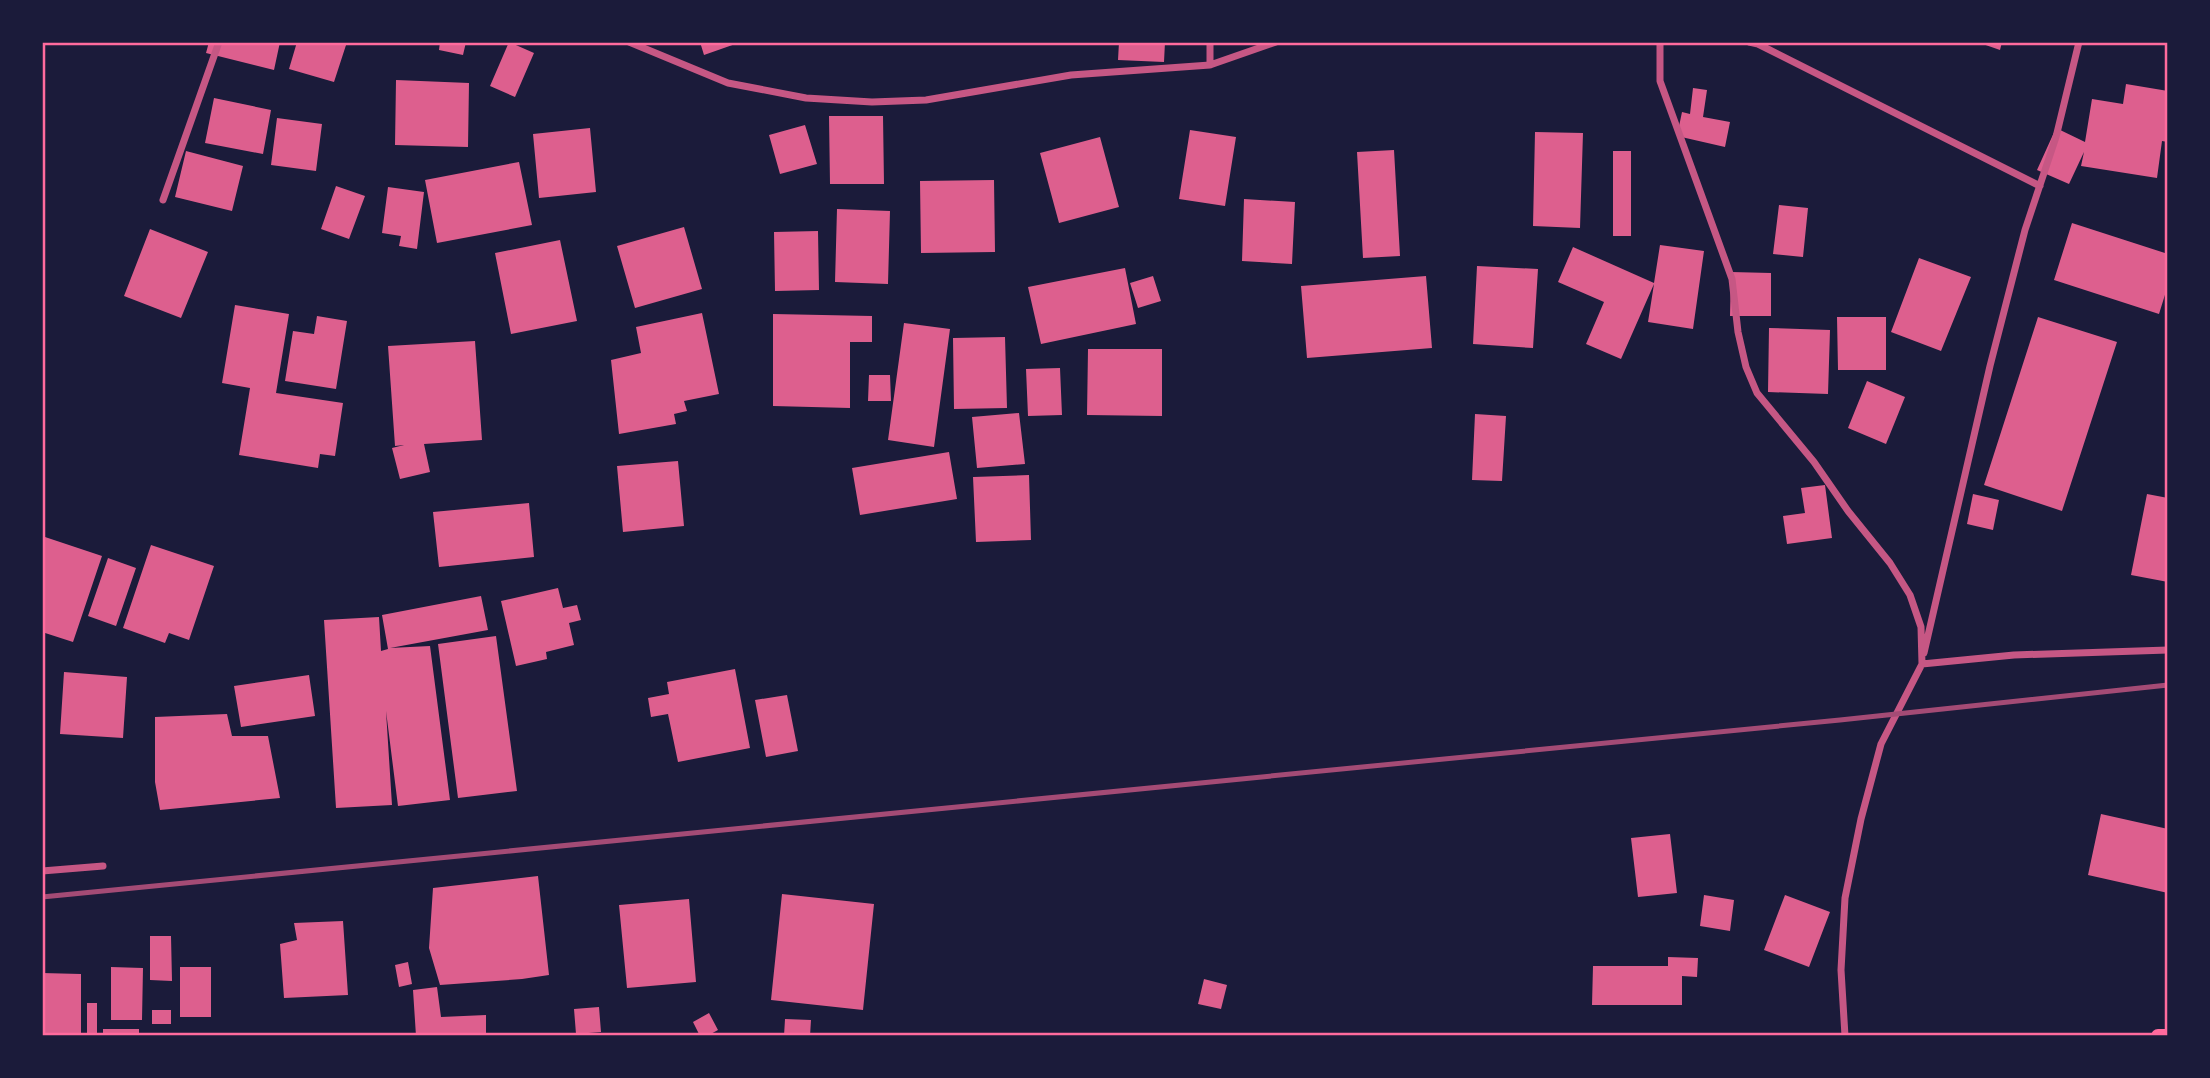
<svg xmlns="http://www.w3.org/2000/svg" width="2210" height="1078" viewBox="0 0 2210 1078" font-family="'Playfair Display',serif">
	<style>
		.building { fill: #dd5f8e }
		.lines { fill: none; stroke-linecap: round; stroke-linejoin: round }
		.minor { stroke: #c65784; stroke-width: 7 }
		.secondary { stroke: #ff6b9d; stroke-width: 14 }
		.rail { stroke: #a44b75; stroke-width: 5 }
		.neatline { fill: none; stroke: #ff6b9d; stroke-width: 2.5 }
	</style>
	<rect width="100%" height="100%" fill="#1b1b3a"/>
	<path class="building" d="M209,42h71l-6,28 -68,-17z
		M297,42h50l-13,40 -45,-13z
		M440,42h26l-3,13 -24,-5z
		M509,42l25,11 -19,44 -25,-11z
		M700,42h41l-37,13z
		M1119,42h46l-1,20 -46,-2z
		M1977,42h25l-2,8z
		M396,80l73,3 -1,64 -73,-2z
		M2126,84l42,7v51l-6,-1 -5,37 -76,-12 3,-14 -15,32 -32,-14 19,-42 29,14 7,-43 31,5z
		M1693,88l14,2 -4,27 27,5 -5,25 -48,-11 5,-24 8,2z
		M214,98l57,12 -8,44 -58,-11z
		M829,116h54l1,68h-54z
		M277,118l45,6 -6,47 -45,-6z
		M805,125l12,39 -37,10 -11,-39z
		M590,128l6,64 -57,6 -6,-64z
		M1190,130l46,7 -11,69 -46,-7z
		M1535,132l48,1 -3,95 -47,-2z
		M1100,137l19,70 -60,16 -19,-70z
		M1394,150l6,106 -37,2 -6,-106z
		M186,151l57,15 -11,45 -57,-14z
		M1613,151h18v85h-18z
		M519,162l13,63 -95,18 -12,-63z
		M994,180l1,72 -74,1 -1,-72z
		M336,186l29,10 -16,43 -28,-10z
		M388,187l36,5 -7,57 -18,-3 2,-10 -19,-3z
		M1244,199l51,3 -3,62 -50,-3z
		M1779,205l29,3 -5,49 -30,-3z
		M837,209l53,2 -2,73 -53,-2z
		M2072,223l96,31v31l-9,29 -105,-34z
		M684,227l18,62 -67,19 -18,-62z
		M150,229l58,23 -27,66 -57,-22z
		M818,231l1,59 -44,1 -1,-59z
		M560,240l17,81 -66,13 -16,-81z
		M1660,245l44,6 -11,78 -45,-7 6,-38 -33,75 -35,-15 18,-42 -46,-20 15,-35 81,36z
		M1919,258l52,19 -30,74 -50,-19z
		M1477,266l61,3 -5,79 -60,-4z
		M1125,268l11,56 -95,20 -13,-57z
		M1731,272l40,1v43h-41z
		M1153,276l8,25 -23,7 -8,-25z
		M1426,276l6,72 -125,10 -6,-72z
		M235,305l54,9 -13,79 67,10 -8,53 -15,-2 -2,14 -79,-13 11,-67 -28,-5z
		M702,313l17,81 -35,7 3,10 -13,3 2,10 -57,10 -8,-74 30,-7 -5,-26z
		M773,314l99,2v26h-22v66l-77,-2z
		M317,316l30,5 -11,68 -51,-8 8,-50 21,3z
		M1837,317h49v53h-48z
		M2038,317l79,25 -55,169 -78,-26z
		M904,323l46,6 -16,118 -46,-7z
		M1769,328l61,2 -2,64 -60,-2z
		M1005,337l2,71 -53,1 -1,-71z
		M475,341l7,99 -58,4 6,28 -30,7 -8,-31 12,-3 -9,1 -7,-100z
		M1088,349h74v67l-75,-1z
		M1060,368l2,47 -34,1 -2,-47z
		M869,375h21l1,26h-23z
		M1867,381l38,16 -19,47 -38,-16z
		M1019,413l6,51 -48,4 -5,-51z
		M1475,414l31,2 -4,65 -30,-1z
		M949,452l8,47 -97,16 -8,-47z
		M678,461l6,65 -61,6 -6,-66z
		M1029,475l2,65 -55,2 -3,-65z
		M1825,485l7,53 -45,6 -4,-28 22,-3 -4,-25z
		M1973,494l26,6 -6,30 -26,-6z
		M2147,494l21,4v84l-37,-7z
		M529,503l5,54 -95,10 -6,-55z
		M42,536l60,20 -29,86 -31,-10z
		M151,545l63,21 -25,74 -20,-7 -4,10 -42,-15z
		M108,558l28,10 -20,58 -28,-10z
		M558,588l5,20 14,-3 4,15 -12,3 5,22 -28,7 1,7 -31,7 -15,-65z
		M481,596l7,34 -98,18 40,-2 20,154 -52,6 -12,-95 6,94 -56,3 -12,-188 55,-3 2,34 7,-2 -6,-34z
		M496,636l21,155 -59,7 -20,-154z
		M735,669l15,79 -72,14 -10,-48 -17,3 -3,-19 21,-4 -2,-12z
		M64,672l63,5 -4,61 -63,-4z
		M309,675l6,41 -74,11 -7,-41z
		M787,695l11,56 -32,6 -11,-57z
		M227,714l5,22h36l12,62 -120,12 -5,-28v-65z
		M2101,814l67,15v64l-80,-18z
		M1670,834l7,59 -39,4 -7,-59z
		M538,876l11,99 -27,4 -82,6 -11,-37 4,-60z
		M782,894l92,10 -11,106 -92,-10z
		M1704,895l30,5 -4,31 -30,-5z
		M1785,895l45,17 -21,55 -45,-17z
		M689,899l7,83 -69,6 -8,-83z
		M343,921l5,74 -64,3 -4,-54 17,-4 -3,-17z
		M150,936h21l1,45 -22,-1z
		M1668,957l30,1 -1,19 -15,-1v29h-90l1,-39h75z
		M408,962l4,22 -13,3 -4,-22z
		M111,967l32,1 -1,52h-31z
		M180,967h31v50h-31z
		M42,973l39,1v62h-39z
		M1204,979l23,6 -6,24 -23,-5z
		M437,987l4,30 45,-2v21h-70l-3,-46z
		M87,1003h10v33h-10z
		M599,1007l2,25 -25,2 -2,-25z
		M152,1010h19v14h-19z
		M709,1013l9,17 -11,6h-7l-7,-14z
		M785,1019l26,1 -1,16h-26z
		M103,1029h36v7h-36z"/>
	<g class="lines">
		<path class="minor" d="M629,42l99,41 78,15 66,4 54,-2 145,-25 139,-10 66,-23
			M1210,42v23
			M1660,42v39l72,198 6,53 8,35 11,26 57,69 34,49 42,52 20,32 11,32 1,37
			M1749,42l9,2 282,142
			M163,200l56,-158
			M1924,653l66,-287 35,-136 31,-93 23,-95
			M42,871l61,-5
			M1845,1036l-4,-66 4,-72 16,-79 20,-75 41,-80 92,-9 154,-5"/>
		<path class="secondary" d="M2158,1036h10"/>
		<path class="rail" d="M42,897l1798,-177 328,-35"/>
	</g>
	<rect width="2210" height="1078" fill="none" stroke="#1b1b3a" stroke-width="88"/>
	<rect x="44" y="44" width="2122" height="990" class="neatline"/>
</svg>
